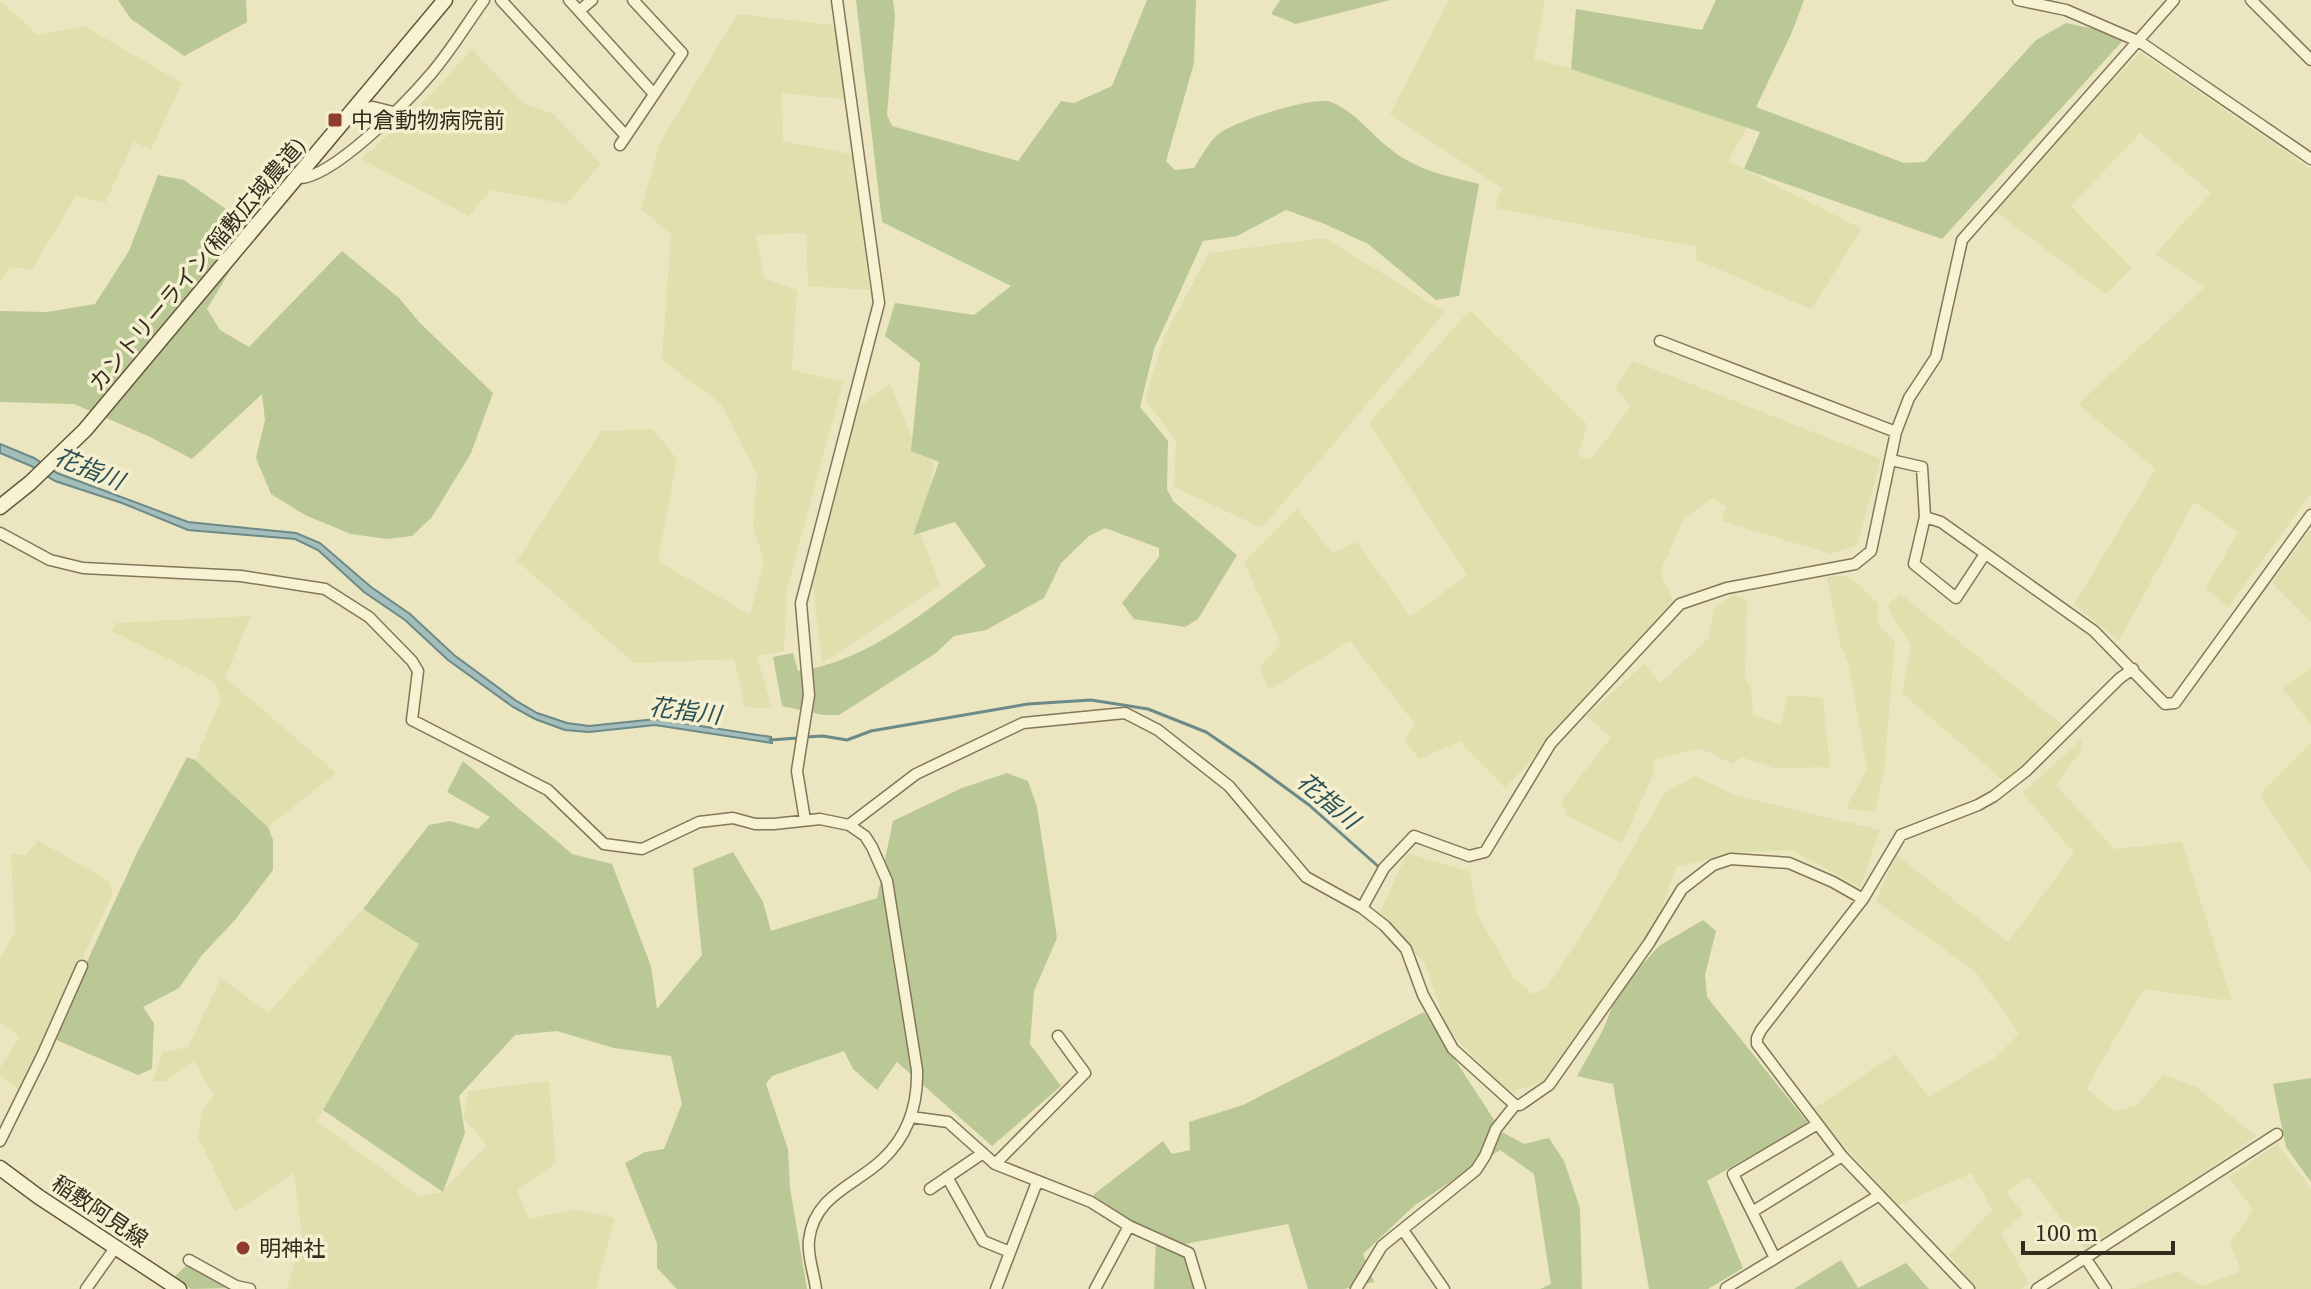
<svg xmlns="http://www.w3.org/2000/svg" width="2311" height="1289" viewBox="0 0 2311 1289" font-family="'Source Serif 4','Noto Sans JP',serif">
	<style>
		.farmland { fill: #e0e0ae }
		.green { fill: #bac895 }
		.water { fill: #a3bdba; stroke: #6b8a88; stroke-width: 2 }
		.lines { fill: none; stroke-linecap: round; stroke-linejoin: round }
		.stream { stroke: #6b8a88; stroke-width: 3 }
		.street-casing { stroke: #837659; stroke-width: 13 }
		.secondary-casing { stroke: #65573c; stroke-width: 17 }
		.street { stroke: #f7f2d2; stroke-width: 10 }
		.secondary { stroke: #f7f2d2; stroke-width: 14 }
		.poi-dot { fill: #8f3c2c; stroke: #f3efcf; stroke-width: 3 }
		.labels { text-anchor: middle; stroke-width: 7; stroke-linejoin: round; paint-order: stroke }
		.poi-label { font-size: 22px; fill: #332b1d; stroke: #f3efcf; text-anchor: start }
		.street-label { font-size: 22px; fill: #332b1d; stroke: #f3efcf }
		.water-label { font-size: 24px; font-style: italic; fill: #2c4f53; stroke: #f3efcf }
	</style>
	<rect width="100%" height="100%" fill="#ebe5c0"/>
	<path class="farmland" d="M1449,0h96l-11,59 218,59 -24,43 134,68 -51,80 -116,-50 2,-12 -202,-39 7,-20 -112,-74z
		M0,1l38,34 46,-9 98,57 -31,67 -17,-9 -29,62 -29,-7 -44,73 -22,-1 -10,15z
		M737,14l96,11 17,75 -68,-7 1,48 72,14 14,135 -61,-4 -2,-53 -50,2 8,43 33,12 -5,80 51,12 -56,207 -3,62 -27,5 15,53 -27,-2 -11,-48 -100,4 -117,-102 84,-130 52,-2 24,30 -19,102 92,54 14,-52 -11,-38 4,-50 -36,-71 -59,-44 9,-126 -30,-25 19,-66z
		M472,49l52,55 28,9 49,50 -34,41 -76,-14 -22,26 -108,-57 57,-50z
		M2140,52l171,117v325l-83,113 -22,-19 32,-56 -44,-30 -75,139 -45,-37 82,-135 -78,-65 127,-117 -50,-33 56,-61 -71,-60 -69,73 61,62 -27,26 -113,-85z
		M1325,238l120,74 -183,216 -88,-41 2,-47 -31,-40 20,-65 44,-82z
		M1470,310l117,114 -9,32 13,4 40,-54 -16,-18 18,-27 248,98 -24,86 -26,9 -109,-33 4,-14 -14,-9 -28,21 -24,53 16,35 -171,181 -45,-47 -41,18 -15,-20 11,-15 -65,-83 -82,49 -8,-24 21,-22 -37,-82 53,-53 35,44 25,-11 53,74 57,-40 -98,-153z
		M890,383l20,51 24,31 -13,70 19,50 -118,78 -9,-78 40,-173z
		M2311,529v93l-39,-39z
		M1848,576l31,28 -2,19 18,18 -11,130 -9,41 -29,-4 21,-39 -18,-104 -9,-21 -13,-67z
		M1733,594l14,6 -2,77 6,11 2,27 28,9 7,-29 35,3 7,69 -56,1 -33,-11 -9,7 -32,-16 -46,12 -1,15 -31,68 -55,-27 -5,-16 49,-63 -25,-21 58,-52 16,19 48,-44 6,-30z
		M1900,594l165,133 -60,55 -103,-89 9,-48 -17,-25 -6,-16z
		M251,616l-26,61 111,96 -68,54 -73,-67 26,-61 -6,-17 -103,-51 4,-8z
		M2311,668v56l-29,-36z
		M2082,739l-2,13 -24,33 58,64 68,-7 50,159 -88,-12 -58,99 28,24 23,-7 26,-30 32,11 61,50 -167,118 -60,-77 -22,15 16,22 -22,19 28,50 -9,6h-44l-27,-34 43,-45 -20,-37 -74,32 -86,-95 83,-56 34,43 67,-40 23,-23 -44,-63 -99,-70 20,-46 112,87 66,-89 -52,-60z
		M2311,742v131l-51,-78z
		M1695,776l43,20 142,34 -20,57 -69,-37 -58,3 -57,14 -21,61 -89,121 -16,30 -42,14 -60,-63 -24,-68 -45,-47 28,-62 63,19 7,42 36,63 19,17 15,-7 33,-49 85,-145z
		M38,840l72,42 2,13 -91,196 -21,-15v-8l20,-31 -20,-15v-64l15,-25 -4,-79 15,1z
		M363,909l57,35 -103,177 102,75 23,-4 45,-47 -23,-26 4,-28 81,-10 7,82 -39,27 12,29 47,-10 39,9 -19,71h-309l15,-52 -8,-64 -59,39 -37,-75 4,-25 12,-17 -20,-34 -28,20h-13l10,-29 25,-5 33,-69 47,35z
		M2277,1144l34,44v101h-182l48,-18 25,15 39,-15 -11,-28 23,-33 -24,-33z"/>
	<path class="green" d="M118,0h128l1,22 -63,34 -53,-37z
		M856,0h37l2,16 -8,99 5,11 126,35 43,-60 13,2 38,-17 35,-86h49l-2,63 -28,98 9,9 19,-2c7,-11 15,-27 26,-35 16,-12 92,-37 111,-31 23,9 39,31 58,46 26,22 58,28 90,36l-20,112 -23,4 -68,-56 -43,-20 -39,-14 -49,26 -34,5 -49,108 -14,58 28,34 -1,48 6,12 64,54 -39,64 -13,8 -51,-8 -12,-16 37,-46v-9l-54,-20 -16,8 -28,27 -17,35 -58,32 -32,6 -18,17 -97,62h-16l-41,-9 -9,-49 20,-4 5,18c73,-10 130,-63 188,-105l-31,-44 -42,13 26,-73 -28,-11 9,-88 -35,-27 10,-33 79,12 37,-29 -129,-64z
		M1280,0h110l-94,24 -25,-10z
		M1716,0h88l-12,32 -36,75 148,56 21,-1 111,-122 30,-17 61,13 -185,203 -198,-70 16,-37 -189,-63 5,-60 126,21z
		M158,175l26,5 71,49 -48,80 13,21 29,17 93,-96 57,47 21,25 73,70 -22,60 -39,64 -20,19 -25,3 -36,-5 -46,-19 -34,-21 -15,-36 9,-38 -3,-26 -70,65 -42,-22 -76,-33 -74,-2v-91l47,1 48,-8 34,-53z
		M187,757l8,3 73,67 5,13v30l-38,50 -33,35 -23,33 -36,19 11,16 -2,46 -14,6 -86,-37 85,-185z
		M463,761l109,93 40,10 39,102 6,43 45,-54 -9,-87 40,-16 30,50 8,29 106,-33 16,-77 69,-33 45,-15 21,8 9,26 20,131 -23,53 -4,53 31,42 -69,60 -95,-84 -20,28 -24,-21 -9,-18 -72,25 -6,8 22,65 2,39 17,101h-130l-20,-21v-25l-32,-80 20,-11 19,-3 18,-45 -11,-48 -57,-8 -57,-17 -42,4 -56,61 6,37 -22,59 -120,-82 96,-166 -56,-35 66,-84 21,-4 28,8 12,-12 -43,-25z
		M1703,920l13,11 -11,44 2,22 101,126 -101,58 36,87 -35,21h-59l-36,-205 -36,-8 26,-46 15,-38 41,-46z
		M1424,1012l78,120 22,12 25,-6 15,23 16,47 2,81h-42l11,-5 -17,-110 -34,-24 -85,55 -52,49 11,28 -30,7h-36l-20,-65 -103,20 10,45h-41l2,-52 -63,-42 70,-54 9,13 18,-4 -1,-28 54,-17z
		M2311,1078v104l-25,-35 -13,-63z
		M1841,1260l17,28 48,-25 23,26h-135z
		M189,1263l41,25 -39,1 -18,-11z"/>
	<path class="water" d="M0,444l34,14 23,15 131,49 108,11 24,10 51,44 39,27 44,41 61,45 22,13 30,10 22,3 67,-7 115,18 1,6 -117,-18 -66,7 -24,-2 -30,-11 -22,-12 -65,-47 -43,-40 -41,-28 -46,-42 -23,-11 -107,-9 -66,-27 -67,-22 -24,-15 -31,-13z"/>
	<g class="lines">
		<path class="stream" d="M805,737l18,-1 24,4 24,-9 157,-27 63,-4 57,9 58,23 47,32 56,41 71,63
			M770,740l28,-2"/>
		<defs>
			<path id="street" d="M501,0l125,136
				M569,0l85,94
				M2018,0l48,10 74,32 171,117
				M2251,0l60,60
				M579,11l13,-11
				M353,111l20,-4 20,5
				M620,145l62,-92 -49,-53
				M297,178c33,3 111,-77 133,-103 20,-23 36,-50 54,-75
				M1660,341l236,91
				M1891,460l31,7 3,50 -11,47 42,34 29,-44
				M1925,517l16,5 153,109 71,73 10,-1 136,-188
				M0,533l50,27 33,8 158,8 84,13 44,28 43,44 6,10 -6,49 136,70 56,54 38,5 57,-27 34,-4 22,6h19l46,-5 29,6 67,-51 107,-51 102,-10 33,17 71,56 77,91 56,31 23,18 21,23 17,46 30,54 62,56h5l29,-20 100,-142 33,-54 31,-24 18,-6 58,4 44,19 30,17 38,-64 77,-30 16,-9 32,-25 94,-93 13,-9
				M805,820l-8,-49 12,-76 -8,-92 78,-300 -42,-303
				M1863,899l-102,131 -4,8v6l85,112 127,133
				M1362,908l22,-40 30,-32 55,20 16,-4 66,-109 129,-139 47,-16 128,-24 16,-13 25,-119 13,-34 27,-41 26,-117 212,-240
				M911,1117l37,5 47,42 90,-91 -27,-37
				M0,1141l42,-85 40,-90
				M995,1164l96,38 38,24 60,27 11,36
				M947,1177l36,64 27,11
				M930,1189l53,-36
				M1752,1212l90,-56
				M1403,1230l41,59
				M1775,1258l-42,-84 83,-49
				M2086,1259l20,30
				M189,1260l47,26 14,3
				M1726,1288l152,-92
				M86,1289l29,-41
				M816,1289c-2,-16 -9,-34 -7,-49 5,-44 45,-54 73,-80 26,-24 36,-56 35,-90l-30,-189 -15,-34 -7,-11 -16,-11
				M996,1289l41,-107
				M1095,1289l34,-63
				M1356,1289l26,-43 94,-76 9,-14 11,-27 19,-24
				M2037,1289l240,-155"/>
			<path id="secondary" d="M0,507l30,-24 55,-53 360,-430
				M0,1168l39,29 140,92"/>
		</defs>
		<use href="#street" class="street-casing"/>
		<use href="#secondary" class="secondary-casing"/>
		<use href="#street" class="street"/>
		<use href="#secondary" class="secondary"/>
	</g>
	<g class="poi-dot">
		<rect x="327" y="112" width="16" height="16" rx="4"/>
		<circle cx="243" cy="1248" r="8"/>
	</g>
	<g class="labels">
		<g class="poi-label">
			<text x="351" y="128">中倉動物病院前</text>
			<text x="259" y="1256">明神社</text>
		</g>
		<g class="street-label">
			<text transform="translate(197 264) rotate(-50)" y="8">カントリーライン(稲敷広域農道)</text>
			<text transform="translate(100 1211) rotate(34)" y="8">稲敷阿見線</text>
		</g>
		<g class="water-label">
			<text transform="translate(89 469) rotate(22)" y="8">花指川</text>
			<text transform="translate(685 711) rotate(7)" y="8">花指川</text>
			<text transform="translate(1328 801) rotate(40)" y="8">花指川</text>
		</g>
	</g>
	<path d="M2023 1241v12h150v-12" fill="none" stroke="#332b1d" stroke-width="4"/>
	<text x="2035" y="1241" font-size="24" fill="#332b1d" stroke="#f3efcf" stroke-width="6" paint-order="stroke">100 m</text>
</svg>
